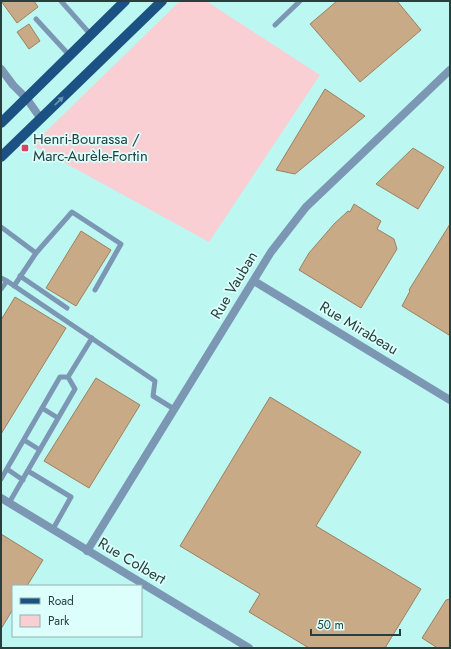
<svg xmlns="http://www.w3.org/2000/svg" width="451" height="649" viewBox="0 0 451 649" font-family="Jost,sans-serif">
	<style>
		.green { fill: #f9cfd4 }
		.building { fill: #c9aa87; stroke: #9e805e }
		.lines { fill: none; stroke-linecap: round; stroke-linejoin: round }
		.lane { stroke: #7c97b4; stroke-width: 5 }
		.street { stroke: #7c97b4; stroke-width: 8 }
		.primary { stroke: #1b5183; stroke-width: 10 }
		.oneway { fill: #6897b3 }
		.poi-dot { fill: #d24366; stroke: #dcfffc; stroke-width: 1.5 }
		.labels { text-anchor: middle; stroke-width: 3.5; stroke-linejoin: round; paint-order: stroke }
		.poi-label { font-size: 15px; fill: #273f3d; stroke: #dcfffc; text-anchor: start }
		.street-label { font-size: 15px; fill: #273f3d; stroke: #dcfffc }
	</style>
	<rect width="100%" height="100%" fill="#bcf7f2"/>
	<path class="green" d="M180,1h26l114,74 -111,167 -177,-97z"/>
	<path class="building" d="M1,1h33l4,6 -21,16z
		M337,1h60l24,29 -61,52 -50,-58z
		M29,24l11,17 -11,8 -12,-17z
		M325,89l40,27 -70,58 -19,-4z
		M413,148l31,19 -26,42 -42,-25z
		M354,204l27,17 -4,8 17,10 3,10 -36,59 -62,-38 10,-17 25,-29 14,-13 2,1z
		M450,224v109l-1,2 -47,-29 8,-15 -1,-1z
		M81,231l30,19 -35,56 -30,-18z
		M15,297l51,31 -65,106v-114z
		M96,378l44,27 -51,83 -45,-27z
		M270,397l91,55 -45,74 105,63 -36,59h-76l-60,-36 11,-18 -80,-48z
		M1,534l42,26 -16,26h-14v23l-12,20z
		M450,599v49h-15l1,-1 -14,-9 24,-38z"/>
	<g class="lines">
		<path class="lane" d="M61,1l30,34
			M36,19l34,37
			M275,25l25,-24
			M1,227l35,26 -22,33
			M36,253l36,-41 49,32 -26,46
			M20,276l47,32
			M1,278l6,3 -6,8
			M7,281l148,100 -2,15 21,13
			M42,408l16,10
			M24,440l16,10
			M7,469l16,11
			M28,471l43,26 -18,32
			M1,479l59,-102h8
			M9,503l66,-114 -7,-12 24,-39"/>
		<path class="street" d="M1,69l12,16 14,14 14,20
			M254,281l196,119
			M1,498l248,150
			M87,551l184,-299 35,-45 144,-137"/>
		<path class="primary" d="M1,123l124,-122
			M1,157l161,-156"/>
	</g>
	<defs><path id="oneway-solid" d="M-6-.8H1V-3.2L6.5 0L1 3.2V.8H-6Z"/></defs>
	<use class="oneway" href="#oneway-solid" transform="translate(59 101) rotate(-44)"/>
	<rect class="poi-dot" x="21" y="144" width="8" height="8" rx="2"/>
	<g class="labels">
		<g class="poi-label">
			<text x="33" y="144">Henri-Bourassa /<tspan x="33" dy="17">Marc-Aurèle-Fortin</tspan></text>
		</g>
		<g class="street-label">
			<text transform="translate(234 285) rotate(-59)" y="5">Rue Vauban</text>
			<text transform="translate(359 328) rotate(31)" y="5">Rue Mirabeau</text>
			<text transform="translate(132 561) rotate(31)" y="5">Rue Colbert</text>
		</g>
	</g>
	<rect width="451" height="649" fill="none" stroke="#273f3d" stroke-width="4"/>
	<rect x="12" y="585" width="130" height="52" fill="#dcfffc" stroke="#94b2b0"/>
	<rect x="20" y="598" width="20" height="6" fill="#1b5183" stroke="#94b2b0"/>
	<text x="48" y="605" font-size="12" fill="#273f3d">Road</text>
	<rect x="20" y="615" width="20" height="12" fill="#f9cfd4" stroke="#94b2b0"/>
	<text x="48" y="625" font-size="12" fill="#273f3d">Park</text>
	<path d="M311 629v6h89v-6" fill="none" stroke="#273f3d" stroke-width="2"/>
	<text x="317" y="629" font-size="12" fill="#273f3d" stroke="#dcfffc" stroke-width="3" paint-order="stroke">50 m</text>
</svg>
